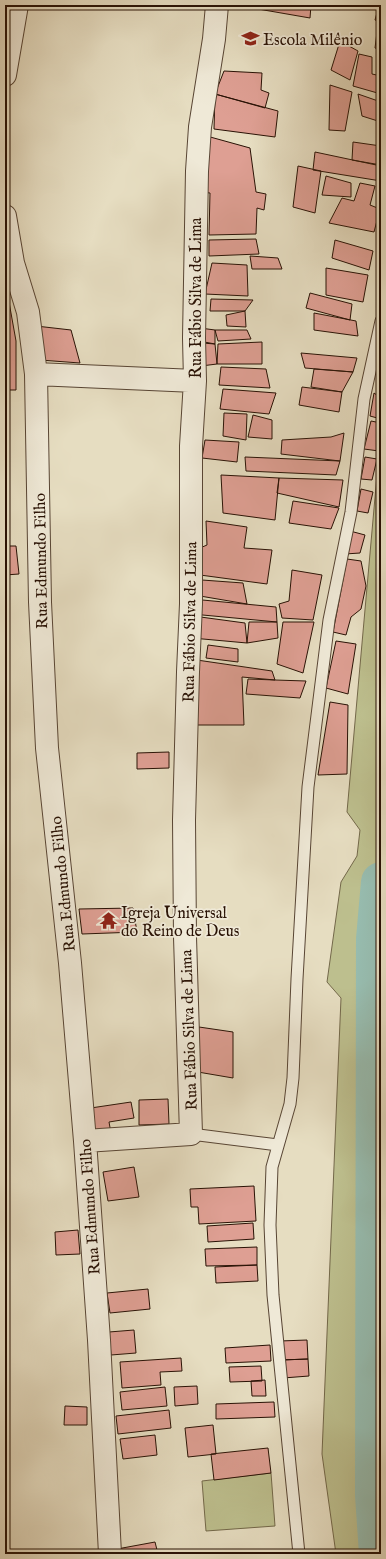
<svg xmlns="http://www.w3.org/2000/svg" width="386" height="1559" viewBox="0 0 386 1559" font-family="'IM FELL English',serif">
	<style>
		.green { fill: #bdbf8e; stroke: #73684a }
		.lines { fill: none; stroke-linecap: round; stroke-linejoin: round }
		.river { stroke: #97bcaf; stroke-width: 40 }
		.building { fill: #de9f93; stroke: #291205 }
		.lane-casing { stroke: #584534; stroke-width: 13 }
		.street-casing { stroke: #584534; stroke-width: 24 }
		.lane { stroke: #efe9d7; stroke-width: 11 }
		.street { stroke: #efe9d7; stroke-width: 22 }
		.labels { text-anchor: middle; stroke-width: 3.5; stroke-linejoin: round; paint-order: stroke }
		.poi-label { font-size: 16px; fill: #291205; stroke: #efe9d7; text-anchor: start }
		.street-label { font-size: 16px; fill: #291205; stroke: #efe9d7 }
	</style>
	<rect width="100%" height="100%" fill="#e6ddc1"/>
	<filter id="stains"><feTurbulence type="fractalNoise" baseFrequency=".005" numOctaves="4"/><feColorMatrix values="0 0 0 0 .2 0 0 0 0 .09 0 0 0 0 .02 0 0 0 .5 -.17"/></filter>
	<radialGradient id="worn" r=".72"><stop offset=".6" stop-color="#630" stop-opacity="0"/><stop offset="1" stop-color="#630" stop-opacity=".3"/></radialGradient>
	<path class="green" d="M377,475h4v1079h-45l-14,-100 19,-456 -14,-16 14,-100 16,-26 3,-26 -13,-18z
		M271,1473l4,53 -69,5 -4,-50z"/>
	<g class="lines">
		<path class="river" d="M379,1554l-4,-59 1,-556 5,-57"/>
	</g>
	<path class="building" d="M235,5h76l-1,13z
		M379,5h2v17l-6,-2z
		M377,32l4,1v17l-6,-2z
		M340,41l18,10 -8,29 -19,-10z
		M359,54l13,3v17l9,2v18l-28,-8z
		M224,71l38,2 -1,17 8,3 -4,15 -50,-14z
		M330,85l22,7 -7,39 -16,-1z
		M215,94l63,17 -3,26 -61,-8z
		M358,94l23,8v20l-19,-6z
		M203,135l47,13 6,44 10,2 -2,16 -7,-2 -1,26 -47,1 1,-42 -9,-1z
		M353,142l28,4v19l-29,-5z
		M315,152l66,14v15l-68,-11z
		M298,166l23,5 -6,42 -22,-6z
		M326,176l25,7v14l-29,-2z
		M360,183l15,3 -5,19 10,4 -6,23 -45,-9 13,-25 12,3z
		M256,239l3,15 -50,2v-16z
		M335,240l38,11 -4,19 -37,-12z
		M250,256l28,2 4,11h-30z
		M212,263l35,2 1,31 -43,-2z
		M326,268l42,7 -5,27 -37,-7z
		M310,293l42,11 -2,16 -44,-12z
		M211,299l42,1 -8,11h-35z
		M5,302h4l7,39v49h-11z
		M245,311l1,16 -19,-1 -1,-11z
		M314,313l42,8 2,15 -44,-6z
		M36,326l35,4 9,33 -40,-3z
		M200,328l15,2v14l-16,-3z
		M215,330h32l4,9 -33,2z
		M262,342v22h-45l1,-20z
		M202,343l13,1 2,20 -16,2z
		M301,353l56,5 -4,14 -48,-4z
		M221,367l45,2 4,19 -51,-3z
		M314,369l39,3 -11,20 -31,-5z
		M302,387l40,5 -3,20 -40,-7z
		M223,389l53,4 -7,21 -49,-5z
		M374,393l7,5v21l-11,-3z
		M224,413l23,1 -1,26 -23,-4z
		M253,415l19,5v19l-24,-2z
		M371,421l10,2v20l-2,8 -15,-2z
		M344,433l-4,28 -59,-7 1,-14 49,-3z
		M205,440l34,2 -2,20 -35,-4z
		M245,457l95,4 -4,14 -90,-4z
		M365,457l12,2 -5,21 -11,-1z
		M221,475l58,3 -4,42 -52,-7z
		M279,478l64,2 -4,27 -62,-14z
		M361,489l12,3 -5,21 -11,-2z
		M293,501l46,7 -8,21 -42,-6z
		M206,521l41,6 -3,21 28,2 -5,34 -67,-9v-27l7,-3z
		M350,531l15,4 -5,18 -15,1z
		M5,546h11l3,28 -14,1z
		M347,559l14,2 5,25 -5,23 -10,8 -5,18 -13,-3z
		M292,570l30,5 -9,45 -31,-2 -3,-14 10,-3z
		M202,580l41,3 4,21 -47,-8z
		M192,599l84,8 1,15 -85,-8z
		M193,616l52,7 2,20 -55,-5z
		M249,622h28l1,16 -31,5z
		M283,622h31l-11,51 -26,-9z
		M336,641l20,3 -8,50 -22,-6z
		M208,645l30,4v13l-32,-4z
		M190,659l82,12 3,9 -33,-3 2,48h-52z
		M248,679l27,1 31,1 -6,17 -54,-4z
		M330,702l18,3 -1,69 -29,1z
		M169,752v16l-32,1v-16z
		M133,908l4,24 -55,2 -3,-25z
		M199,1027l34,5v46l-41,-7z
		M168,1099l1,25 -30,1v-25z
		M131,1102l3,16 -25,4 2,11 -23,4 -4,-28z
		M134,1167l5,30 -31,4 -5,-29z
		M254,1186l2,35 -57,3 -1,-17h-7l-1,-18z
		M253,1223l1,16 -46,3 -1,-16z
		M78,1230l2,24 -24,1 -1,-23z
		M257,1247v18l-51,1 -1,-17z
		M257,1265l1,16 -42,2 -1,-16z
		M148,1289l2,20 -40,4 -3,-20z
		M134,1330l2,23 -25,2 -2,-23z
		M307,1340l1,19 -27,1 -1,-19z
		M270,1345l1,16 -45,2 -1,-15z
		M181,1358l1,13 -22,1 1,13 -39,3 -2,-26z
		M308,1359l1,17 -26,2 -2,-18z
		M261,1366l1,15 -32,1 -1,-15z
		M265,1380l1,16h-14l-1,-15z
		M197,1386l1,18 -23,2 -1,-19z
		M165,1387l2,19 -45,4 -2,-18z
		M274,1402l1,15 -59,2v-15z
		M65,1406l22,1v18h-23z
		M169,1410l2,18 -53,6 -2,-18z
		M213,1425l3,29 -28,3 -3,-29z
		M155,1435l2,20 -34,4 -3,-20z
		M268,1448l3,25 -57,7 -3,-26z
		M155,1542l3,12h-40l-1,-5z"/>
	<g class="lines">
		<defs>
			<path id="lane" d="M191,1134l87,11
				M299,1554l-26,-259 -3,-70 2,-58 18,-63 3,-26 4,-99 11,-192 21,-167 22,-108 13,-113 17,-78"/>
			<path id="street" d="M5,75l12,-70
				M5,216l8,47 15,49 8,62 4,228 7,146 23,215 15,178 14,199 11,214
				M36,374l159,7
				M85,1141l106,-7 -6,-197 -1,-117 4,-148 3,-68v-158l4,-65 -1,-43 3,-167 3,-44 14,-88 3,-34"/>
		</defs>
		<use href="#lane" class="lane-casing"/>
		<use href="#street" class="street-casing"/>
		<use href="#lane" class="lane"/>
		<use href="#street" class="street"/>
	</g>
	<defs>
		<symbol id="school-bare" viewBox="-9 -9 18 18"><path d="M0-5L7-2L0 1L-7-2ZM-4 1L0 2.5L4 1V4Q0 6-4 4Z" fill="#8f2418" stroke="#efe9d7" stroke-width="2.5" paint-order="stroke"/></symbol>
		<symbol id="temple-bare" viewBox="-9 -9 18 18"><path d="M0-6L5-2H3V0L6.5 2.5H4V6H1.5V3h-3V6H-4V2.5H-6.5L-3 0V-2H-5Z" fill="#8f2418" stroke="#efe9d7" stroke-width="2.5" paint-order="stroke"/></symbol>
	</defs>
	<g fill-rule="evenodd">
		<use href="#school-bare" x="238" y="26" width="25" height="25"/>
		<use href="#temple-bare" x="96" y="908" width="25" height="25"/>
	</g>
	<g class="labels">
		<g class="poi-label">
			<text x="263" y="45">Escola Milênio</text>
			<text x="121" y="918">Igreja Universal<tspan x="121" dy="18">do Reino de Deus</tspan></text>
		</g>
		<g class="street-label">
			<text transform="translate(195 298) rotate(-90)" y="6">Rua Fábio Silva de Lima</text>
			<text transform="translate(40 561) rotate(-91)" y="6">Rua Edmundo Filho</text>
			<text transform="translate(189 622) rotate(-89)" y="6">Rua Fábio Silva de Lima</text>
			<text transform="translate(62 884) rotate(-96)" y="6">Rua Edmundo Filho</text>
			<text transform="translate(188 1030) rotate(-92)" y="6">Rua Fábio Silva de Lima</text>
			<text transform="translate(89 1207) rotate(-94)" y="6">Rua Edmundo Filho</text>
		</g>
	</g>
	<rect width="386" height="1559" fill="none" stroke="#e6ddc1" stroke-width="20"/>
	<rect x="6" y="6" width="374" height="1547" fill="none" stroke="#291205" stroke-width="2"/>
	<rect x="10" y="10" width="366" height="1539" fill="none" stroke="#291205"/>
	<rect width="100%" height="100%" filter="url(#stains)"/>
	<rect width="100%" height="100%" fill="url(#worn)"/>
</svg>
